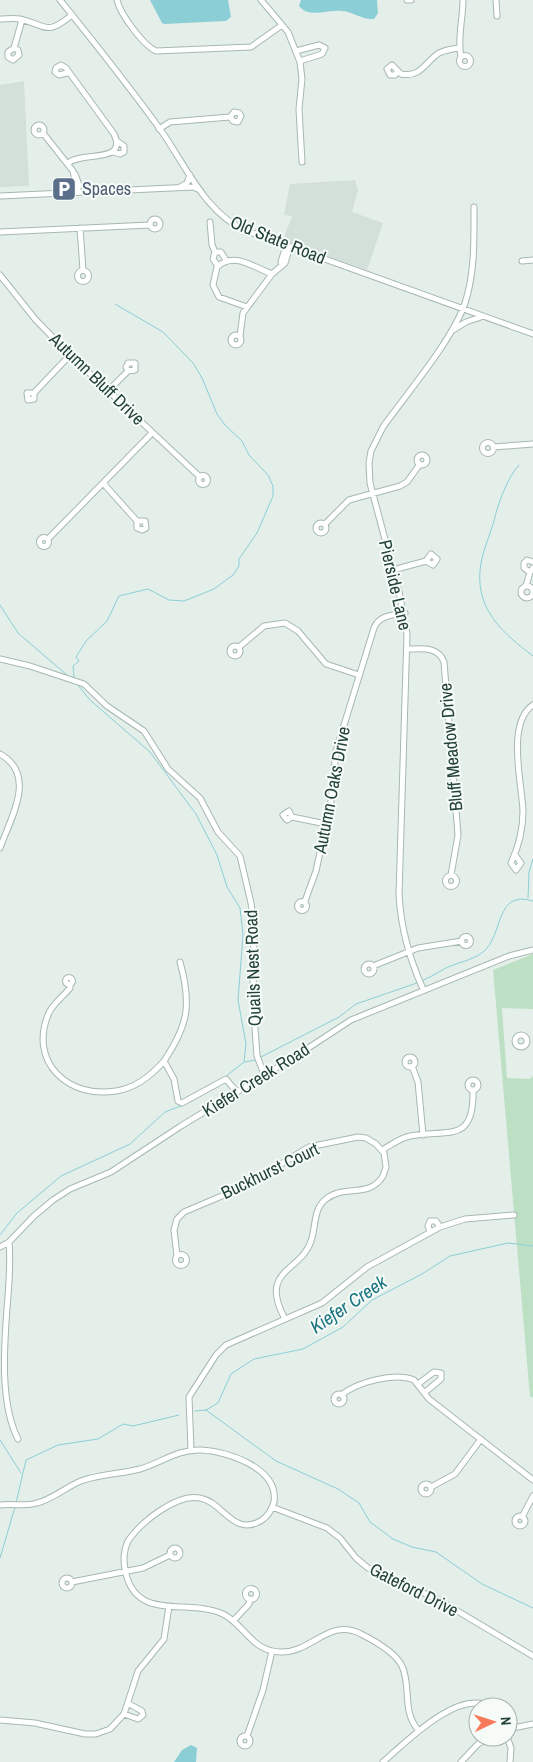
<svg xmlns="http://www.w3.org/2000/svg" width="533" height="1762" viewBox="0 0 533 1762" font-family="'Archivo Narrow',sans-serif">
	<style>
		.built { fill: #d3dfd9 }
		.green { fill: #bde0c5 }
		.water { fill: #8bced5 }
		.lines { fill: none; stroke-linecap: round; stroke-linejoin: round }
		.stream { stroke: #8bced5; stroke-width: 1 }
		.minor-casing { stroke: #a7b8b1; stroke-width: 7 }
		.minor { stroke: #fff; stroke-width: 5 }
		.labels { text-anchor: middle; stroke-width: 4; stroke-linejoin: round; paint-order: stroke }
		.service-label { font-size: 18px; fill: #4e5e75; stroke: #f6fbf8; text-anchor: start }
		.street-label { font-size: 18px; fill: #234238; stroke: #f6fbf8 }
		.water-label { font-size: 19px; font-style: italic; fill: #1a7581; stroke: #f6fbf8 }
	</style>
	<rect width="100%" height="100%" fill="#e5efea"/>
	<path class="built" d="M24,81l5,105 -29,1v-102z
		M355,180l3,10 -6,22 31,11 -16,47 -84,-30 9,-24 -8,-1 6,-31z"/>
	<path class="green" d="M533,954v55l-31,-1 5,70 22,1 4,-3v321h-3l-37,-427z"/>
	<path class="water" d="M150,0h78l3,17 -5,4 -62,3 -2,-1z
		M301,0h76l1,13 -4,6c-12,1 -20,-7 -32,-8 -13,-2 -33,8 -43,-5z
		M191,1745l6,3 -1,14h-22l8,-12z"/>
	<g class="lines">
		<path class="stream" d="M519,465c-11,11 -22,41 -25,56 -3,11 -8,22 -11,33 -13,49 14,75 50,102
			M0,605l18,28 50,43
			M74,677l-1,-11 6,-5 -3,-4 10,-16 21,-20 12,-25 29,-7 21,11 15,1 30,-12 19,-14 6,-9v-7l18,-26 16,-37v-10l-5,-11 -19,-20 -7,-14 -17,-16 -8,-11 -15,-36 -9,-15 -30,-31 -48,-28
			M78,685l12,15 60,52 46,62 21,41 10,32 13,21 3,27 -5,65 8,44 -2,17
			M528,898l1,-26 4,-13
			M421,981c8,-3 16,-8 23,-12 13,-7 28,-8 39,-17 21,-16 11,-63 50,-51
			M259,1058l80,-41 17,-13 61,-21
			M225,1077l19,-15 12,-2
			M0,1235l17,-22 44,-37 69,-32 35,-32 18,-7
			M206,1410l70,51 62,28 21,14 11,19 23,17 19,8 24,5 46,32 51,24
			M195,1411l11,-1 12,-7 13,-29 23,-15 49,-10 40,-22 29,-27 50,-26 28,-18 58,-13 25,3
			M0,1440l21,33
			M16,1503l10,-43 32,-15 40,-6 25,-15 10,2 46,-11
			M0,1558l15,-51"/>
		<defs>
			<path id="minor" d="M60,0c34,42 68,85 100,129 25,35 46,86 87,102l286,103
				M117,0c3,14 26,45 39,51l95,-4 31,-22
				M261,0l27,32 12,30 2,17 -3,30 3,53
				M407,0h4
				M496,0l1,16
				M0,19c7,0 14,-1 20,0 28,7 26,17 52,-4
				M14,48l4,2 1,5 -6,5 -5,-3v-5l6,-4 8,-28
				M296,51l23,-6 6,3 -3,6 -22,7
				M459.5 61a5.5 5.5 0 1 1 11 0a5.5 5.5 0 1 1-11 0Z
				M461,57c-4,-18 2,-38 2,-57
				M397,72l-2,3h-5l-3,-6 5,-4 9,9c20,4 24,-12 38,-21 6,-3 13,-4 20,-5
				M67,73l-8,2 -4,-3 1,-4 5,-3 5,3 48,66c14,30 -31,17 -46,29
				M34 130a5 5 0 1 1 10 0a5 5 0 1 1-10 0Z
				M159,129l11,-7 60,-5 3,4 5,1 3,-6 -2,-3 -5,-1 -4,5
				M43,133l30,38 4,21
				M113,152l7,2 4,-2v-6l-7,-5
				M75,174l4,11 -2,7
				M180,187l7,-4 3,-8
				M0,196l193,-9 7,3
				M150 224a5 5 0 1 1 10 0a5 5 0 1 1-10 0Z
				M210,222l2,23 3,7
				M80,228l3,42
				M0,232l150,-7
				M522,261l11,-1
				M282,265l-1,-3 3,-10 4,-1
				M218,266l-5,-7 2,-7h6l5,8
				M77.5 276a5.5 5.5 0 1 1 11 0a5.5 5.5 0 1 1-11 0Z
				M0,275l35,44 35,36 130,122
				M247,307l-28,-10 -6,-12 4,-18c17,-16 36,0 55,7
				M453,330l13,-8 15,-5
				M231 340a5 5 0 1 1 10 0a5 5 0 1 1-10 0Z
				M240,336l3,-23 29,-39 13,-11 5,-16
				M108,391l20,-20 7,-1v-7h-7l-2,4 2,4
				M34,393v6l-6,1 -1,-7h7l36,-38
				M482.5 448a5.5 5.5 0 1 1 11 0a5.5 5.5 0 1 1-11 0Z
				M493,447l40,-3
				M417 460a5 5 0 1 1 10 0a5 5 0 1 1-10 0Z
				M198.5 480a4.5 4.5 0 1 1 9 0a4.5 4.5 0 1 1-9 0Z
				M103,483l34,38v7l5,2 4,-2 -1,-7h-8
				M316 528a5 5 0 1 1 10 0a5 5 0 1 1-10 0Z
				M325,524l24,-24 51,-14 7,-4 13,-18
				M39.5 542a4.5 4.5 0 1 1 9 0a4.5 4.5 0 1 1-9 0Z
				M48,539l104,-106
				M393,570l33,-9 5,-7 6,5 -4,6 -7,-4
				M530,572l-6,-4v-5l3,-3 6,2
				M526,586l4,-14 3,-4
				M521 592a6 6 0 1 1 12 0a6 6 0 1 1-12 0Z
				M230 651a5 5 0 1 1 10 0a5 5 0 1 1-10 0Z
				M239,647l25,-21 21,-3 13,8 28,33 33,11
				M407,649c15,0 31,-3 37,13l14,173 -7,40
				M0,659l30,7 54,18 23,22 37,25 24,38 32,29 18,34 22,24 11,47 3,24 -1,73 4,56 7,18
				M0,754c38,21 10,65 0,94
				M292,817l-5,3 -4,-5 6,-4 3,6 34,7
				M515,855l6,8 -5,7 -5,-7c7,-15 12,-35 12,-52 -1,-27 -17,-88 10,-106
				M445.5 881a5.5 5.5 0 1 1 11 0a5.5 5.5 0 1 1-11 0Z
				M305,901l11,-30 15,-70 5,-50 38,-123c5,-13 19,-13 31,-15
				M297.5 906a4.5 4.5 0 1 1 9 0a4.5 4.5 0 1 1-9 0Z
				M461.5 941a4.5 4.5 0 1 1 9 0a4.5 4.5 0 1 1-9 0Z
				M364 969a5 5 0 1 1 10 0a5 5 0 1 1-10 0Z
				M373,966l45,-18 44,-7
				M65.5 981a3.5 3.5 0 1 1 7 0a3.5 3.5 0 1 1-7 0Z
				M70,984v4c-7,9 -18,16 -22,27 -19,47 20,84 68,76 20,-3 35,-15 48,-30l10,18 4,22 4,2 44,-24 10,12
				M423,989c-14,-31 -22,-60 -24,-94l8,-261 -8,-42 -29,-109 -1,-20 2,-12 12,-24c24,-34 69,-86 82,-124 10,-30 9,-65 9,-96
				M515 1041a6 6 0 1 1 12 0a6 6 0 1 1-12 0Z
				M405 1062a5 5 0 1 1 10 0a5 5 0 1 1-10 0Z
				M164,1061c24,-36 28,-56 16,-99
				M412,1066l6,16 5,53
				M468 1085a5 5 0 1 1 10 0a5 5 0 1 1-10 0Z
				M382,1150c9,-5 18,-12 28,-14 38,-7 64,8 63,-45
				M430,1232l-2,-6 2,-5h6l4,6
				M9,1242c2,21 0,44 -2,66 -3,40 -7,96 11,131
				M0,1247l9,-5 25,-26 19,-16 17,-11 41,-17 70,-46 115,-70 55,-36 158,-64 24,-6
				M175.5 1260a5.5 5.5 0 1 1 11 0a5.5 5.5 0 1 1-11 0Z
				M177,1256l-3,-26 3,-11 7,-7 59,-25 66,-40 49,-10 8,1 10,6 8,9 2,14 -3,9c-14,23 -39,8 -57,23 -13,10 -10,28 -15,42 -10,31 -53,28 -26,78
				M418,1384l16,-12 7,1v6l-17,14
				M334 1399a5 5 0 1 1 10 0a5 5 0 1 1-10 0Z
				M341,1395c17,-13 53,-23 73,-15l15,19 104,81
				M191,1451l-2,-54 27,-42 10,-10 96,-42 45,-36 73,-40 25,-8 49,-4
				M421 1489a5 5 0 1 1 10 0a5 5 0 1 1-10 0Z
				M431,1487l24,-13 26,-35
				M0,1505c13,-2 25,2 37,-2 16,-4 29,-16 44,-22 19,-7 40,-7 59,-12 21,-6 38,-20 61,-19 26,1 78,18 73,52 -2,7 -6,14 -12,18 -28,18 -39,-18 -62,-22 -23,-5 -59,24 -72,43 -5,11 -5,20 -2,33 12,48 62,24 97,40 22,11 29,38 58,38 31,1 48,-35 80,-18 14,7 34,18 41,32 10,22 -1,45 17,65
				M272,1507l55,21 13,10 16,20 12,10 71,32 94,56
				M515 1521a5 5 0 1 1 10 0a5 5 0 1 1-10 0Z
				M522,1517l11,-21
				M170 1553a5 5 0 1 1 10 0a5 5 0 1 1-10 0Z
				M62 1583a5 5 0 1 1 10 0a5 5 0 1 1-10 0Z
				M72,1582l71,-14 27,-13
				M245.5 1594a5.5 5.5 0 1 1 11 0a5.5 5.5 0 1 1-11 0Z
				M234,1620l15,-16 1,-5
				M124,1714l14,5 5,-4 -1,-4 -13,-7
				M0,1720l35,3 50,11h11l14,-5 14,-15 14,-43 26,-32 5,-33
				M508,1729l25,-5
				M240 1741a5 5 0 1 1 10 0a5 5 0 1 1-10 0Z
				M247,1736l16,-46 9,-39
				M507,1737l4,11 -1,14
				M383,1762c22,-19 76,-74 107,-55
				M461,1762l17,-18 12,-7"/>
		</defs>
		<use href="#minor" class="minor-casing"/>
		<use href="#minor" class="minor"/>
	</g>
	<defs>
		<symbol id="parking-square" viewBox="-11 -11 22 22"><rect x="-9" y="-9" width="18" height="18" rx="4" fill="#5c6f8a" stroke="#f6fbf8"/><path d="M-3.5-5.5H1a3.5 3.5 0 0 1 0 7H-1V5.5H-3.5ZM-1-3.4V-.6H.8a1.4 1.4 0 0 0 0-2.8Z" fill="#fff"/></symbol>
	</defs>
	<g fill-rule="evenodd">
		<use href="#parking-square" x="50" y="175" width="28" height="28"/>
	</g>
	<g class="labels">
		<g class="service-label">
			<text x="82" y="195">Spaces</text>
		</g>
		<g class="street-label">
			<text transform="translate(278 240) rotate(22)" y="6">Old State Road</text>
			<text transform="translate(97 379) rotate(44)" y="6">Autumn Bluff Drive</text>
			<text transform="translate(395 585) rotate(77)" y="6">Pierside Lane</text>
			<text transform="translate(451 747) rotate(-95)" y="6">Bluff Meadow Drive</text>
			<text transform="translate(332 790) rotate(-79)" y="6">Autumn Oaks Drive</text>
			<text transform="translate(253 968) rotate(-92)" y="6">Quails Nest Road</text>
			<text transform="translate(256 1080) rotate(-32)" y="6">Kiefer Creek Road</text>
			<text transform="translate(270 1171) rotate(-26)" y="6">Buckhurst Court</text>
			<text transform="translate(414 1590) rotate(27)" y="6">Gateford Drive</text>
		</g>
		<g class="water-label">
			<text transform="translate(348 1304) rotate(-34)" y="7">Kiefer Creek</text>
		</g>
	</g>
	<g transform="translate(493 1722) rotate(86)"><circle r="24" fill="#f6fbf8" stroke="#a2b1ab"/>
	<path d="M0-4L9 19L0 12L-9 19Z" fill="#f7795a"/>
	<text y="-8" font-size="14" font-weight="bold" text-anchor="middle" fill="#234238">N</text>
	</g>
</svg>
